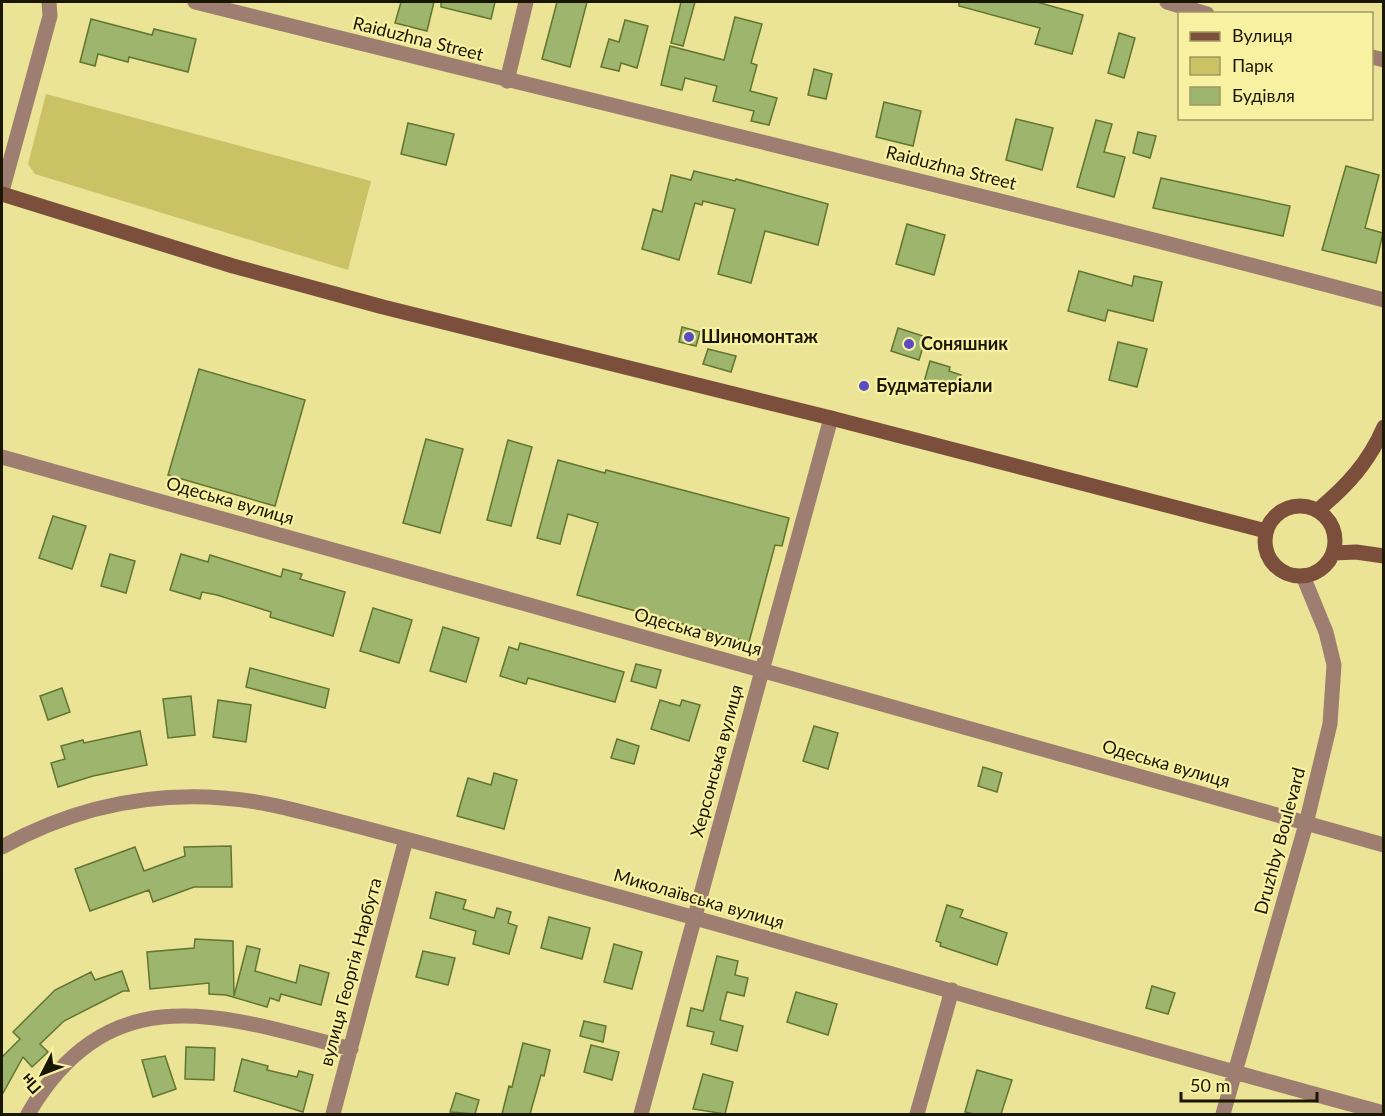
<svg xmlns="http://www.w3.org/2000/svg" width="1385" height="1116" viewBox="0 0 1385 1116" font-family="Lato,sans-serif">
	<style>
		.green { fill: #cbc165 }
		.building { fill: #9eb56d; stroke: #61752e; stroke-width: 1.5 }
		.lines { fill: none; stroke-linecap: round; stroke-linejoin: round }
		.street { stroke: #9e7e71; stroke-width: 15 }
		.secondary { stroke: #7c4f3d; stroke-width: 15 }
		.poi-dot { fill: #594bc3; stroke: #f9f1a2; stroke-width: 2 }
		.labels { text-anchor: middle; stroke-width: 4.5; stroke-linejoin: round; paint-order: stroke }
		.street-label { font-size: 18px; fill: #191601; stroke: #f9f1a2 }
		.poi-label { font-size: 18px; font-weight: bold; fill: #191601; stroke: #f9f1a2; text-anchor: start }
	</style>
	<rect width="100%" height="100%" fill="#ebe395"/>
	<path class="green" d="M46,94l325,87 -23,89 -313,-96 -7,-10z"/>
	<path class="building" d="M401,2h33l-7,29 -32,-8z
		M441,2h54l-4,17 -50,-12z
		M557,2h30l-17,65 -28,-8z
		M681,2h14l-12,44 -12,-3z
		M959,2h78l46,13 -11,39 -37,-10 5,-16 -81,-22z
		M735,17l27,7 -11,39 6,2 -7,26 27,7 -8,27 -18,-4 3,-10 -41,-10 4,-15 -32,-8 -3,12 -21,-5 9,-39 54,14z
		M91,19l61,16 2,-6 42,10 -8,33 -59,-15 -1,5 -30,-8 -3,12 -15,-4z
		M625,20l23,6 -11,42 -16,-5 -2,8 -18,-4 8,-28 10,3z
		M1119,33l16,5 -11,40 -16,-5z
		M814,69l18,5 -6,25 -18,-4z
		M884,102l37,9 -8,35 -37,-9z
		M1016,119l37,9 -11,42 -36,-10z
		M1096,120l16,4 -8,28 21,5 -11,40 -37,-10z
		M408,123l46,11 -8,31 -45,-11z
		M1138,132l18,4 -6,22 -17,-5z
		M1346,166l33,9 -14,53 18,5 -7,30 -54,-13z
		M694,171l41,10 1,-2 92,25 -10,41 -53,-14 -14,52 -33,-9 17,-65 -32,-8 -1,4 -7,-2 -16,57 -37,-11 11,-40 9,3 9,-37 20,5z
		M1161,178l129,28 -7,30 -130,-28z
		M907,224l38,11 -11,40 -38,-11z
		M1079,271l53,15 2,-10 28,6 -9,39 -45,-11 -3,11 -37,-10z
		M682,327l18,5 -4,14 -17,-4z
		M898,328l28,9 -7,23 -28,-9z
		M1118,342l29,7 -10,38 -28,-7z
		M708,349l28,7 -5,16 -28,-8z
		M930,361l20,6 -1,4 12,4 -5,17 -32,-10z
		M199,369l106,31 -30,106 -107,-31z
		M426,439l37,10 -23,84 -37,-10z
		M508,440l24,7 -21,79 -24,-6z
		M558,460l47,13 1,-3 183,48 -7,28 -7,-1 -26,97 -172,-47 21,-72 -30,-9 -8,30 -23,-6z
		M53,516l33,10 -14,43 -33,-11z
		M110,554l25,7 -9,32 -25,-7z
		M181,554l27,8 2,-7 71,22 2,-8 19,5 -2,5 45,13 -12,44 -63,-19 1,-5 -54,-17 -15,-3 -2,7 -30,-9z
		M373,608l39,12 -13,43 -39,-12z
		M443,627l36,11 -13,44 -36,-11z
		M520,643l104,29 -9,30 -87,-24 -2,6 -26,-8 9,-29 9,3z
		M636,664l25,6 -5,18 -25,-7z
		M250,668l79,21 -4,19 -79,-21z
		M62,688l8,24 -22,8 -8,-24z
		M191,696l4,39 -27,3 -5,-39z
		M218,700l33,5 -5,37 -33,-5z
		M660,700l20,6 2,-6 18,5 -11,36 -38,-12z
		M814,726l24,7 -10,36 -25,-8z
		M140,731l7,34 -54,11 -35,11 -7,-24 14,-4 -4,-13 22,-6 1,3z
		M617,739l22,7 -5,18 -23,-6z
		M983,767l19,6 -5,19 -19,-6z
		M494,773l23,7 -13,49 -47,-13 11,-38 23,7z
		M231,846l1,41h-38l-41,15 -4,-12 -59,21 -15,-42 60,-22 9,24 41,-15 -1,-9z
		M436,892l30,8 -3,9 31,9 3,-10 14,4 -3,11 9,3 -8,28 -36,-10 3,-13 -46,-13z
		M947,905l16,5 -3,7 47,16 -10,32 -57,-19 1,-3 -5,-2z
		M549,917l41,11 -8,31 -41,-11z
		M195,939l38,2 1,55 13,-50 13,3 -5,22 41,12 4,-18 29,8 -8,32 -40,-11 -2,7 -9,-3 -3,9 -41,-12 -17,-1v-11l-59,6 -3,-37 47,-4z
		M614,944l28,8 -10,37 -28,-7z
		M423,951l32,7 -7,27 -32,-8z
		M717,956l21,5 -3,14 13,3 -4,18 -17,-4 -7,28 23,6 -6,25 -26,-7 3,-12 -27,-6 4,-18 12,3z
		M122,971l7,20h-6l-59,30 -24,23 8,8 -16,15 -9,-10 -21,38v-38l18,-18 -7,-7 42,-42 36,-18 4,8z
		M1152,986l23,7 -7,21 -22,-6z
		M796,992l41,12 -9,31 -41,-13z
		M584,1021l22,5 -3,16 -23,-6z
		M523,1043l27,7 -6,26 -3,-1 -11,39h-28l7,-28 3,1z
		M591,1045l28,7 -7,28 -28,-8z
		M186,1047l29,1 -1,32 -29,-1z
		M165,1056l11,33 -23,8 -11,-37z
		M242,1059l26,7 -1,4 30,7 2,-6 14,4 -10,37 -69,-21z
		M977,1070l35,10 -11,34h-27l-9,-2z
		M703,1074l30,8 -8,32 -32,-5z
		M456,1093l23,7 -4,14 -25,-2z"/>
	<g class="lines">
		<path class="street" d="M195,2c396,99 794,193 1189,298
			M1167,2l40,12
			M1372,57l12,3
			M507,81l19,-79
			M2,191l48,-175 -1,-14
			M2,457l1382,388
			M2,847c69,-38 142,-55 221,-49 46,3 89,17 134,28 69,18 139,37 208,56 274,74 545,158 819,231
			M28,1114c82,-140 194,-99 323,-65
			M333,1114l73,-275
			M641,1114l190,-696
			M917,1114l35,-124
			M1223,1114l83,-290 24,-100 4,-59 -8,-33 -23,-56"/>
		<path class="secondary" d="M2,194l231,72 150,41 448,111 435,113
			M1265 541a35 35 0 1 1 70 0a35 35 0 1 1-70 0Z
			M1318,510c29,-24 51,-48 66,-83
			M1334,553l22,-1 28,4"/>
	</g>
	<g class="poi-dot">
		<circle cx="689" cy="337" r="6"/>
		<circle cx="909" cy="344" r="6"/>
		<circle cx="864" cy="386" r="6"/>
	</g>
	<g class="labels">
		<g class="street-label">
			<text transform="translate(418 39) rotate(14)" y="6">Raiduzhna Street</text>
			<text transform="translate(951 168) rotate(14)" y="6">Raiduzhna Street</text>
			<text transform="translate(230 501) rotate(16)" y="6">Одеська вулиця</text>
			<text transform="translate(698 632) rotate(16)" y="6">Одеська вулиця</text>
			<text transform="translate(717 761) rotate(-75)" y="6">Херсонська вулиця</text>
			<text transform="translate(1166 764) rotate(16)" y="6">Одеська вулиця</text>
			<text transform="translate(1280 841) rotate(-75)" y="6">Druzhby Boulevard</text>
			<text transform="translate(699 899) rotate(16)" y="6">Миколаївська вулиця</text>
			<text transform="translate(351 972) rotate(-75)" y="6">вулиця Георгія Нарбута</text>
		</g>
		<g class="poi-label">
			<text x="701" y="343">Шиномонтаж</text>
			<text x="921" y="350">Соняшник</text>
			<text x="876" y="392">Будматеріали</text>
		</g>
	</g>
	<rect width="1385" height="1116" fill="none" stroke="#191601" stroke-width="6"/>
	<rect x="1178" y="12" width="195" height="108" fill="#f9f1a2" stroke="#9f9962" stroke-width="1.5"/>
	<rect x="1190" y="32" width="30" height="9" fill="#7c4f3d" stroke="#9f9962" stroke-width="1.5"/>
	<text x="1232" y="42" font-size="18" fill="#191601">Вулиця</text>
	<rect x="1190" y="57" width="30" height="18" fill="#cbc165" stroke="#9f9962" stroke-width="1.5"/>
	<text x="1232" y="72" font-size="18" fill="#191601">Парк</text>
	<rect x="1190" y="87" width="30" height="18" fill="#9eb56d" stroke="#9f9962" stroke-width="1.5"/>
	<text x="1232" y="102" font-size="18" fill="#191601">Будівля</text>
	<g transform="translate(42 1074) rotate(228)" stroke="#f9f1a2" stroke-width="4.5" paint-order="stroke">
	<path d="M0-4.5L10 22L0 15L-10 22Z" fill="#191601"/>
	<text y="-9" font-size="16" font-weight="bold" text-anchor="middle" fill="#191601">Пн</text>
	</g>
	<path d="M1181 1092v9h136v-9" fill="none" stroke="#191601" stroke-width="3"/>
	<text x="1190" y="1092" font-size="18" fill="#191601" stroke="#f9f1a2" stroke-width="4.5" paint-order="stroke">50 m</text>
</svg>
